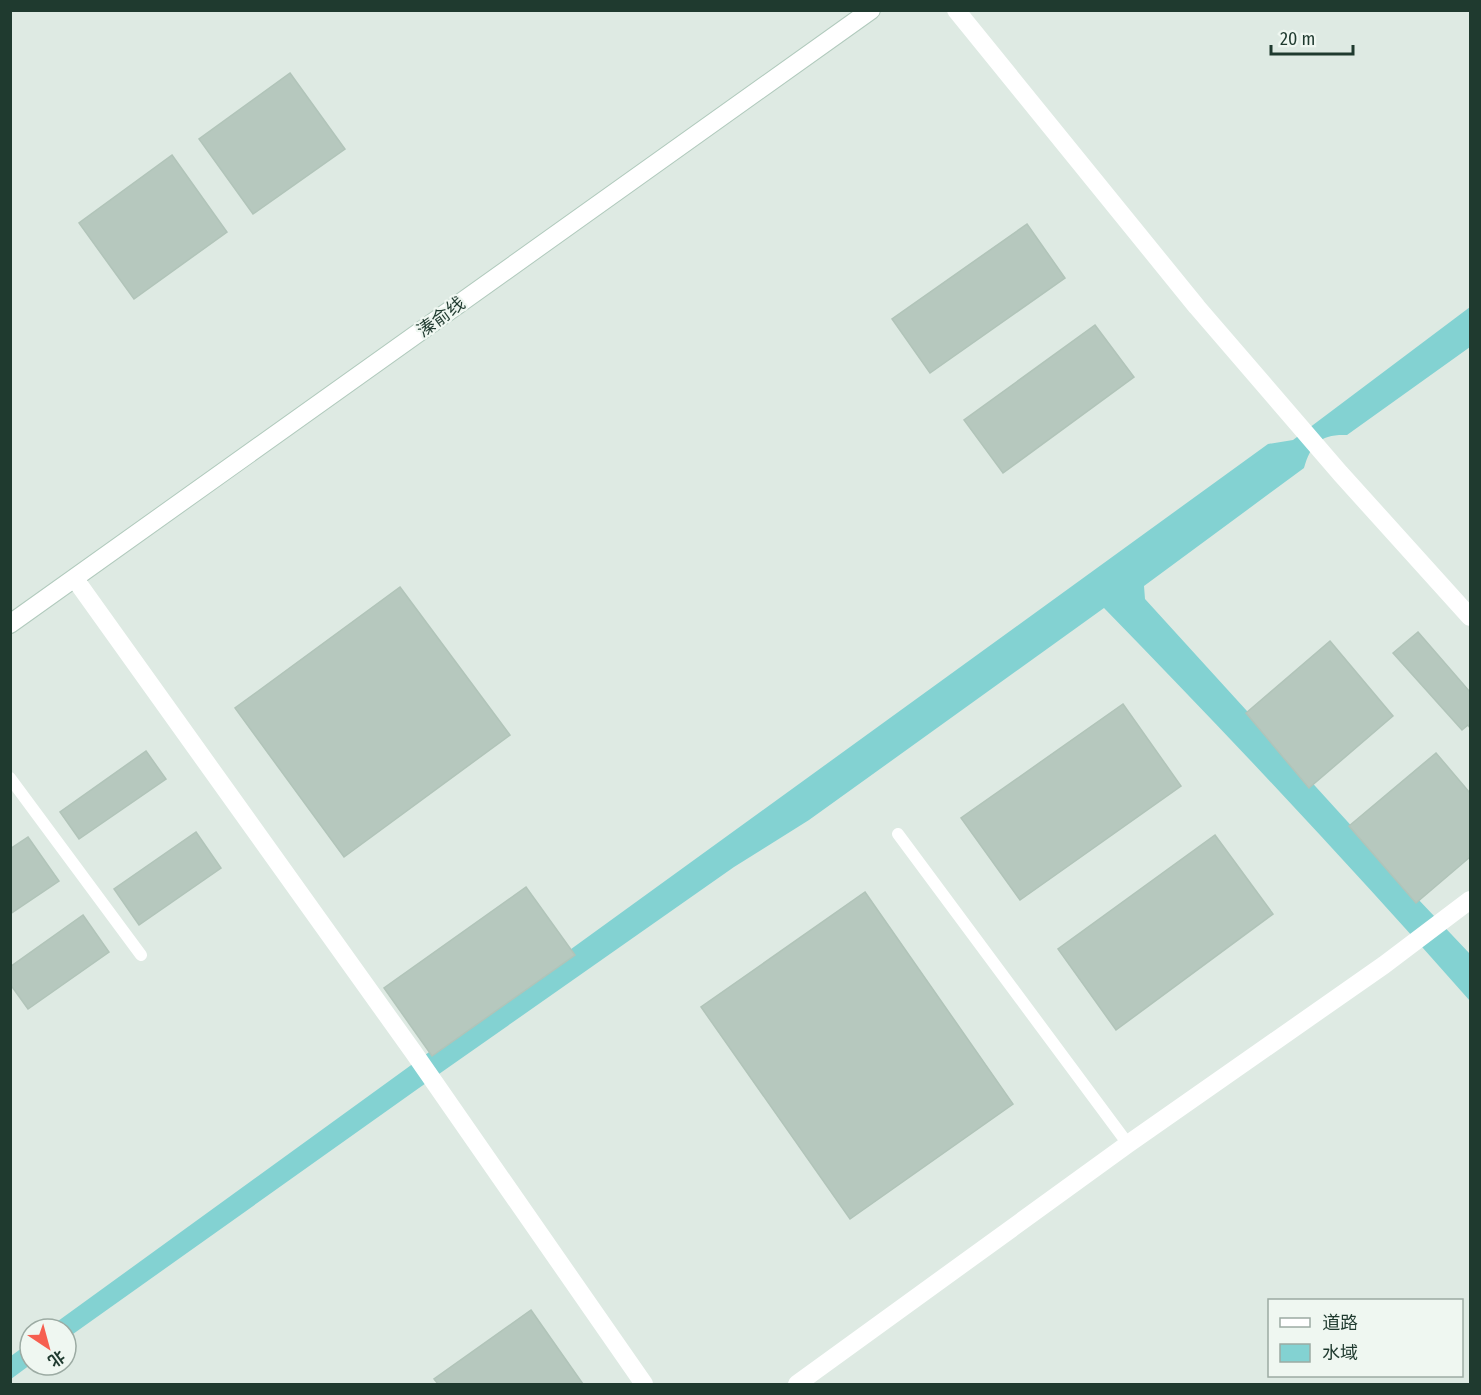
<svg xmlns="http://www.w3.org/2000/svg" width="1481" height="1395" viewBox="0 0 1481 1395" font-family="'Fira Sans Condensed','Noto Sans SC',sans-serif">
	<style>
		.water { fill: #83d2d2 }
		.building { fill: #b6c8be; stroke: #b1c4b9; stroke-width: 1.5 }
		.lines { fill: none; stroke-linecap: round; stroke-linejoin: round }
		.secondary-casing { stroke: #b1cabd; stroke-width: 20 }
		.lane { stroke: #fff; stroke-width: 12 }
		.street { stroke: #fff; stroke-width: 18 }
		.secondary { stroke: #fff; stroke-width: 18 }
		.labels { text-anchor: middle; stroke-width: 4.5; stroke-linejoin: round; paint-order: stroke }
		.street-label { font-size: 18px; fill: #1f3a2f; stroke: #eff7f1 }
	</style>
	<rect width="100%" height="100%" fill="#deeae3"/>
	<path class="water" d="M1470,307v40l-123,88c-27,-1 -36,9 -43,33l-160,118 1,13 272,299 53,56v47c-118,-134 -241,-265 -366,-393l-295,212 -75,47 -315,221 -353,251v-10h-19l1221,-885 25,-4z
		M30,1342v23l-19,14v-23z"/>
	<path class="building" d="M290,73l55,76 -92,65 -54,-75z
		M172,155l55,77 -93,67 -55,-76z
		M1027,224l38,54 -135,95 -38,-54z
		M1095,325l39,52 -131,96 -39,-53z
		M400,587l110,148 -166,122 -109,-149z
		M1418,632l52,60v36l-2,-3 -6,5 -69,-77z
		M1330,641l63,75 -84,72 -63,-75z
		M1123,704l58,82 -161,114 -59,-82z
		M146,751l20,28 -87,60 -19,-27z
		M1436,753l34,40v64l-54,46 -67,-77z
		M196,832l25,36 -82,57 -25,-36z
		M1215,835l58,79 -157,116 -58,-81z
		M28,837l31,44 -49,33v-65z
		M526,887l49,68 -143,101 -48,-68z
		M865,892l148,212 -163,115 -149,-212z
		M83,915l26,37 -81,57 -18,-25v-17z
		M531,1310l52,74h-145l-4,-5z"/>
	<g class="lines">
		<defs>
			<path id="secondary" d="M10,624l861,-614"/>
		</defs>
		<use href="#secondary" class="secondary-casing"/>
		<path class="lane" d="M10,778l131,177
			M898,834l230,310"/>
		<path class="street" d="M956,10l241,297 143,166 130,144
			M75,579l339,474 230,331
			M797,1384l331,-240 256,-179 86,-65"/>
		<use href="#secondary" class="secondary"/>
	</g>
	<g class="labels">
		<g class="street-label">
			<text transform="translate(441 317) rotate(-36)" y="6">溱俞线</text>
		</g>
	</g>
	<rect width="1481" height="1395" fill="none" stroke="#1f3a2f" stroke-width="24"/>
	<rect x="1268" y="1299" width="195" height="78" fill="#eff7f1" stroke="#9caba3" stroke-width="1.5"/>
	<rect x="1280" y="1318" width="30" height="9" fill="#ffffff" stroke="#9caba3" stroke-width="1.5"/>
	<text x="1322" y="1329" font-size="18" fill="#1f3a2f">道路</text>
	<rect x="1280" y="1344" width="30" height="18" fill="#83d2d2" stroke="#9caba3" stroke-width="1.5"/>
	<text x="1322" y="1359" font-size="18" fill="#1f3a2f">水域</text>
	<g transform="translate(48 1347) rotate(144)"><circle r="28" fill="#eff7f1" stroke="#9caba3" stroke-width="1.5"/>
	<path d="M0-4.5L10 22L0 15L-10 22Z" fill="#f65f50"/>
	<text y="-9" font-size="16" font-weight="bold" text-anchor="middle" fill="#1f3a2f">北</text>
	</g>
	<path d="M1271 45v9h82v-9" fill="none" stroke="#1f3a2f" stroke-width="3"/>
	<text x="1280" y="45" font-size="18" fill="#1f3a2f" stroke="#eff7f1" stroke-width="4.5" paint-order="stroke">20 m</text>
</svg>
